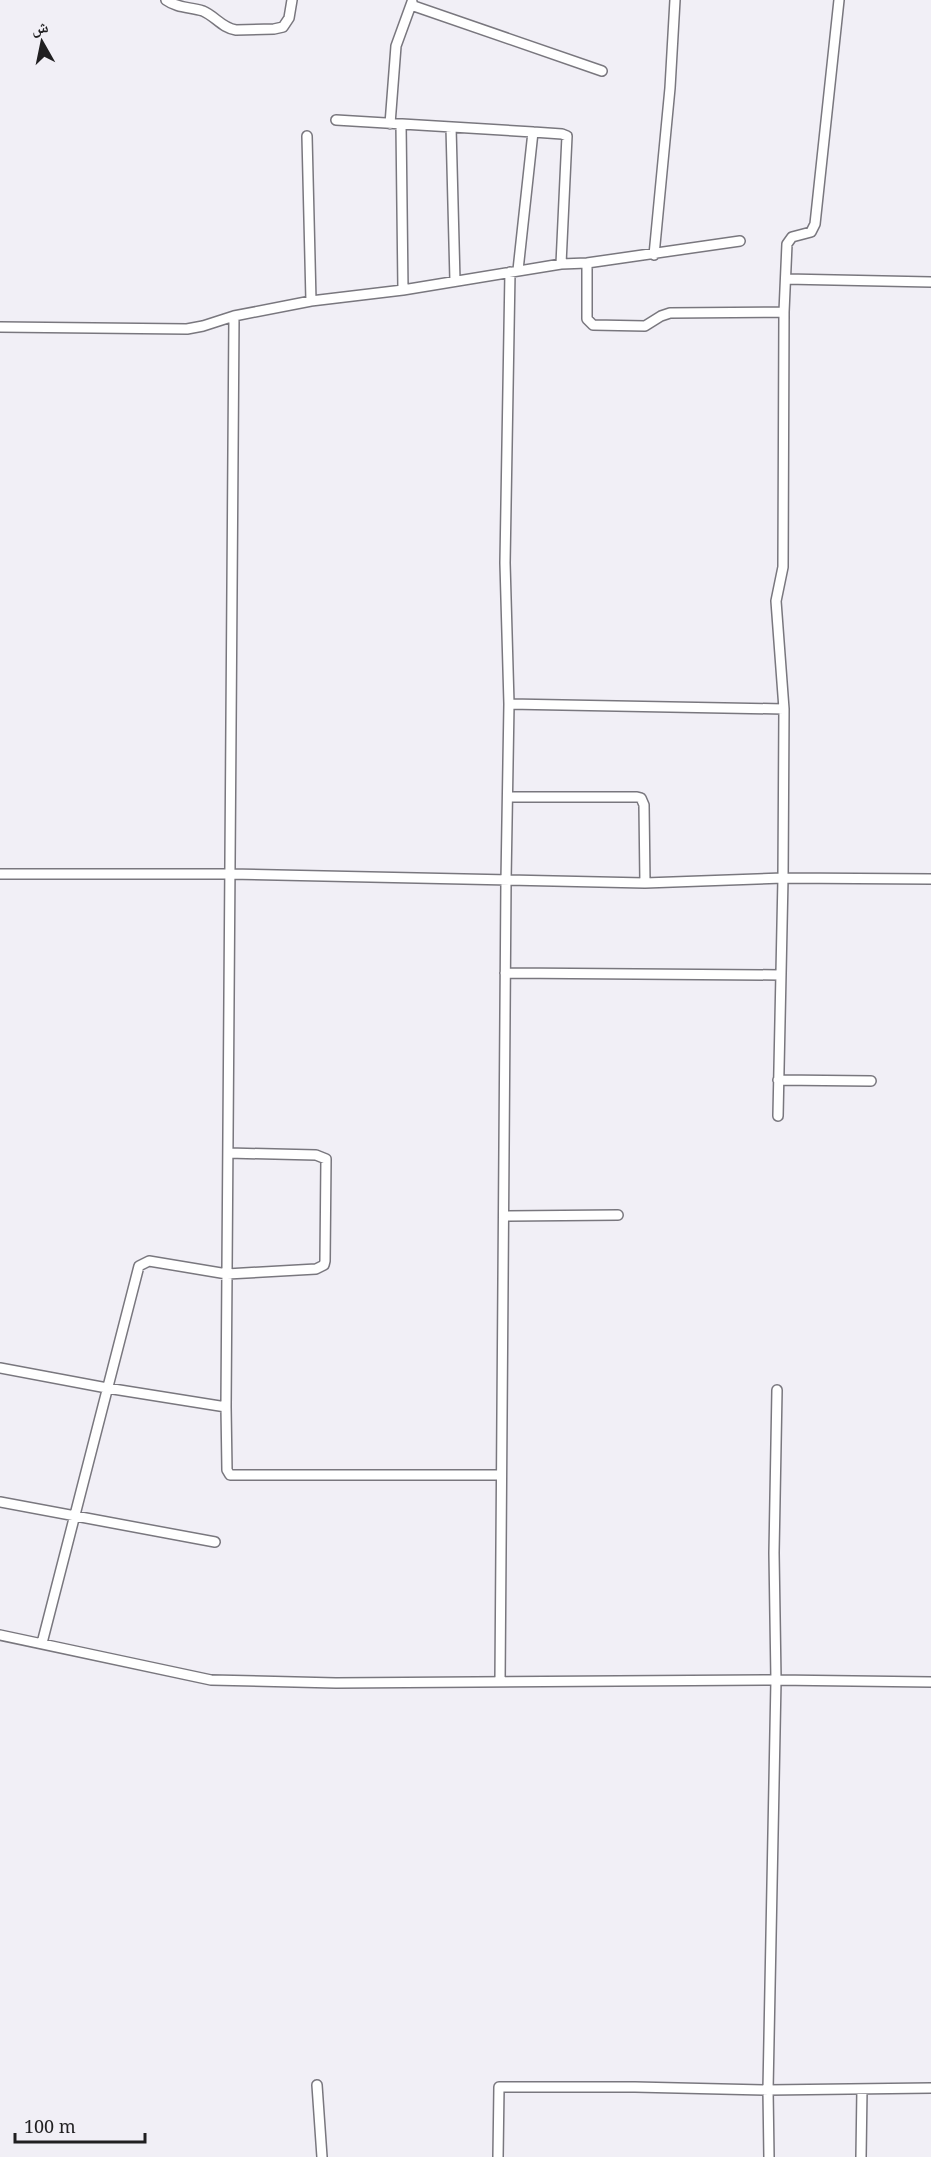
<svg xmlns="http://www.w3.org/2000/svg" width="931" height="2157" viewBox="0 0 931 2157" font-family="'Noto Serif','Noto Naskh Arabic',serif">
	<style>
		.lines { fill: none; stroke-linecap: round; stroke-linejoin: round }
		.minor-casing { stroke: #79777e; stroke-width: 12 }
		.minor { stroke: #fff; stroke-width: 9 }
	</style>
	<rect width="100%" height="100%" fill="#f1eff6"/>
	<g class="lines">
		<defs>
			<path id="minor" d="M166,0c11,8 24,7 37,11 12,5 19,17 33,19l38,-1 9,-2 6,-9 3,-18
				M411,5l191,66
				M336,120l197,12 29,2 5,2 -6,128
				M390,124l6,-78 16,-44
				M401,124l2,166
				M451,127l4,154
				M307,136l4,165
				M654,255l16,-167 5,-88
				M587,263v56l6,6 52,1 16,-10 9,-3 114,-1
				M518,270l15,-138
				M786,279l145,3
				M0,327l187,2 16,-3 31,-10 77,-15 92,-11 158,-26 26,-1 153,-22
				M509,704l275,5
				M508,797h129l4,1 3,7 1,78
				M0,874h229l416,9 138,-5 148,1
				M505,973l275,2
				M778,1080l93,1
				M778,1116l5,-238 1,-169 -8,-108 7,-34 1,-255 3,-68 5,-7 19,-5 4,-8 24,-224
				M505,1216l113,-1
				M0,1368l107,20 119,19 8,-1091
				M226,1407l1,63 3,5h271
				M0,1502l215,40
				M0,1635l211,45 125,3 440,-3 155,2
				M42,1643l97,-377 10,-5 78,13 89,-5 8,-4 1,-4 1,-102 -10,-4 -88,-2
				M500,1682l6,-801 3,-177 -4,-141 5,-291
				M317,2085l5,72
				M498,2157l1,-70h136l133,3 163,-2
				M769,2157l-1,-67 8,-410 -2,-127 3,-163
				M861,2157l1,-68"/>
		</defs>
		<use href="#minor" class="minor-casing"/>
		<use href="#minor" class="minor"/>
	</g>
	<g transform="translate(42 42) rotate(351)" stroke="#f1eff6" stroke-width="4.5" paint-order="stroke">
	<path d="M0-4.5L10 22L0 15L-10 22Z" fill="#201f21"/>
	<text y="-9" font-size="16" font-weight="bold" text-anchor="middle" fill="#201f21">ش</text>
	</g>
	<path d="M15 2133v9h130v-9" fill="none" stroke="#201f21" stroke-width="3"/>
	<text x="24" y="2133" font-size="18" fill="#201f21" stroke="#f1eff6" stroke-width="4.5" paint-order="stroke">100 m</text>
</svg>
